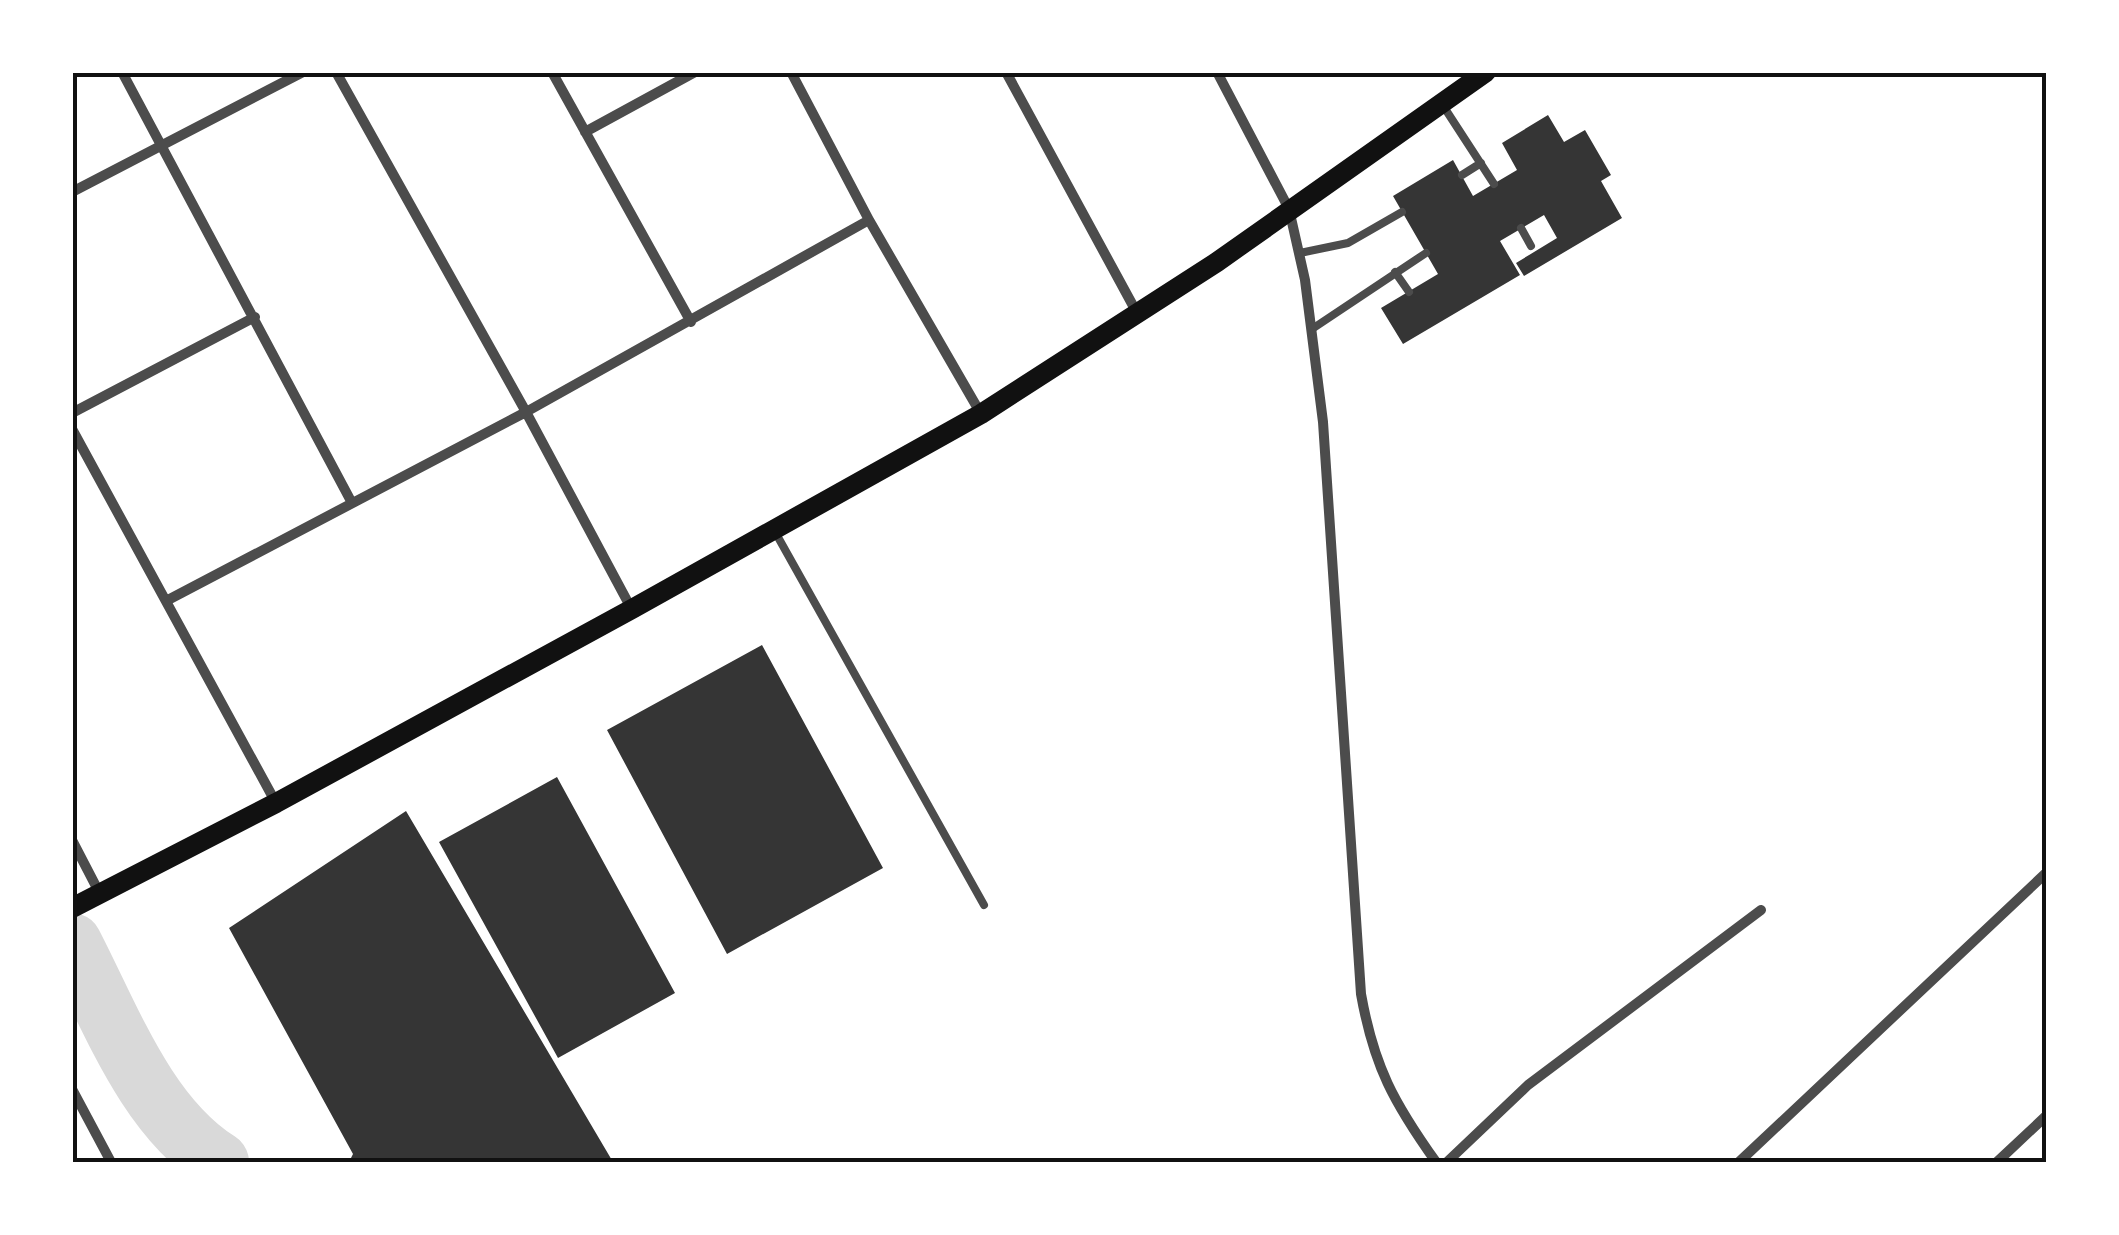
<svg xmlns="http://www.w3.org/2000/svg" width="2119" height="1235" viewBox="0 0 2119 1235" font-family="'Alegreya Sans',sans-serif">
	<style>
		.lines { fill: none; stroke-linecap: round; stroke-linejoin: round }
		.river { stroke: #d9d9d9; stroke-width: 60 }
		.building { fill: #353535 }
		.service { stroke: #4c4c4c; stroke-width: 8 }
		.minor { stroke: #4c4c4c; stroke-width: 10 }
		.secondary { stroke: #111; stroke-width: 20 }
		.neatline { fill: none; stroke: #111; stroke-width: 4 }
	</style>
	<rect width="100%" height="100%" fill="#fff"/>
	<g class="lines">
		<path class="river" d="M72,943c39,75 74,173 147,219"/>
	</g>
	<path class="building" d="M1548,115l16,27 21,-12 26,45 -10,6 21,37 -98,58 -8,-13 41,-25 -13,-23 -44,26 20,34 -117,69 -22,-36 57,-34 -45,-78 60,-36 20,36 44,-26 -15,-27z
		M762,645l121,223 -156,86 -120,-224z
		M557,777l118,216 -117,65 -119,-216z
		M406,811l207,351h-264l4,-8 -124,-226z"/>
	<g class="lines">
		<path class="service" d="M1442,104l52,80
			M1462,175l19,-12
			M1521,228l10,18
			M1300,253l48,-10 54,-31
			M1395,272l14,20
			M1312,329l114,-76
			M774,530l210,375"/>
		<path class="minor" d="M122,72l230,431
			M336,72l190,340 105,196
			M552,72l139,250
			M791,72l78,148 112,194
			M1006,72l131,241
			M1217,72l72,137 16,71 18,142 38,572c13,73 33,109 75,168
			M585,132l110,-60
			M72,192l231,-120
			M72,413l183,-96
			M72,429l204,374
			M166,601l360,-189 343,-192
			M72,840l28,54
			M72,1089l39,73
			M1447,1162l81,-77 233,-175
			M1739,1162l307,-289
			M1997,1162l49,-46"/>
		<path class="secondary" d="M72,908l204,-105 356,-194 349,-195 236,-152 269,-190"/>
	</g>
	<rect width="2119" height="1235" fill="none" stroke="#ffffff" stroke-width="150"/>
	<rect x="75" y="75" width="1969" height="1085" class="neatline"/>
</svg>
